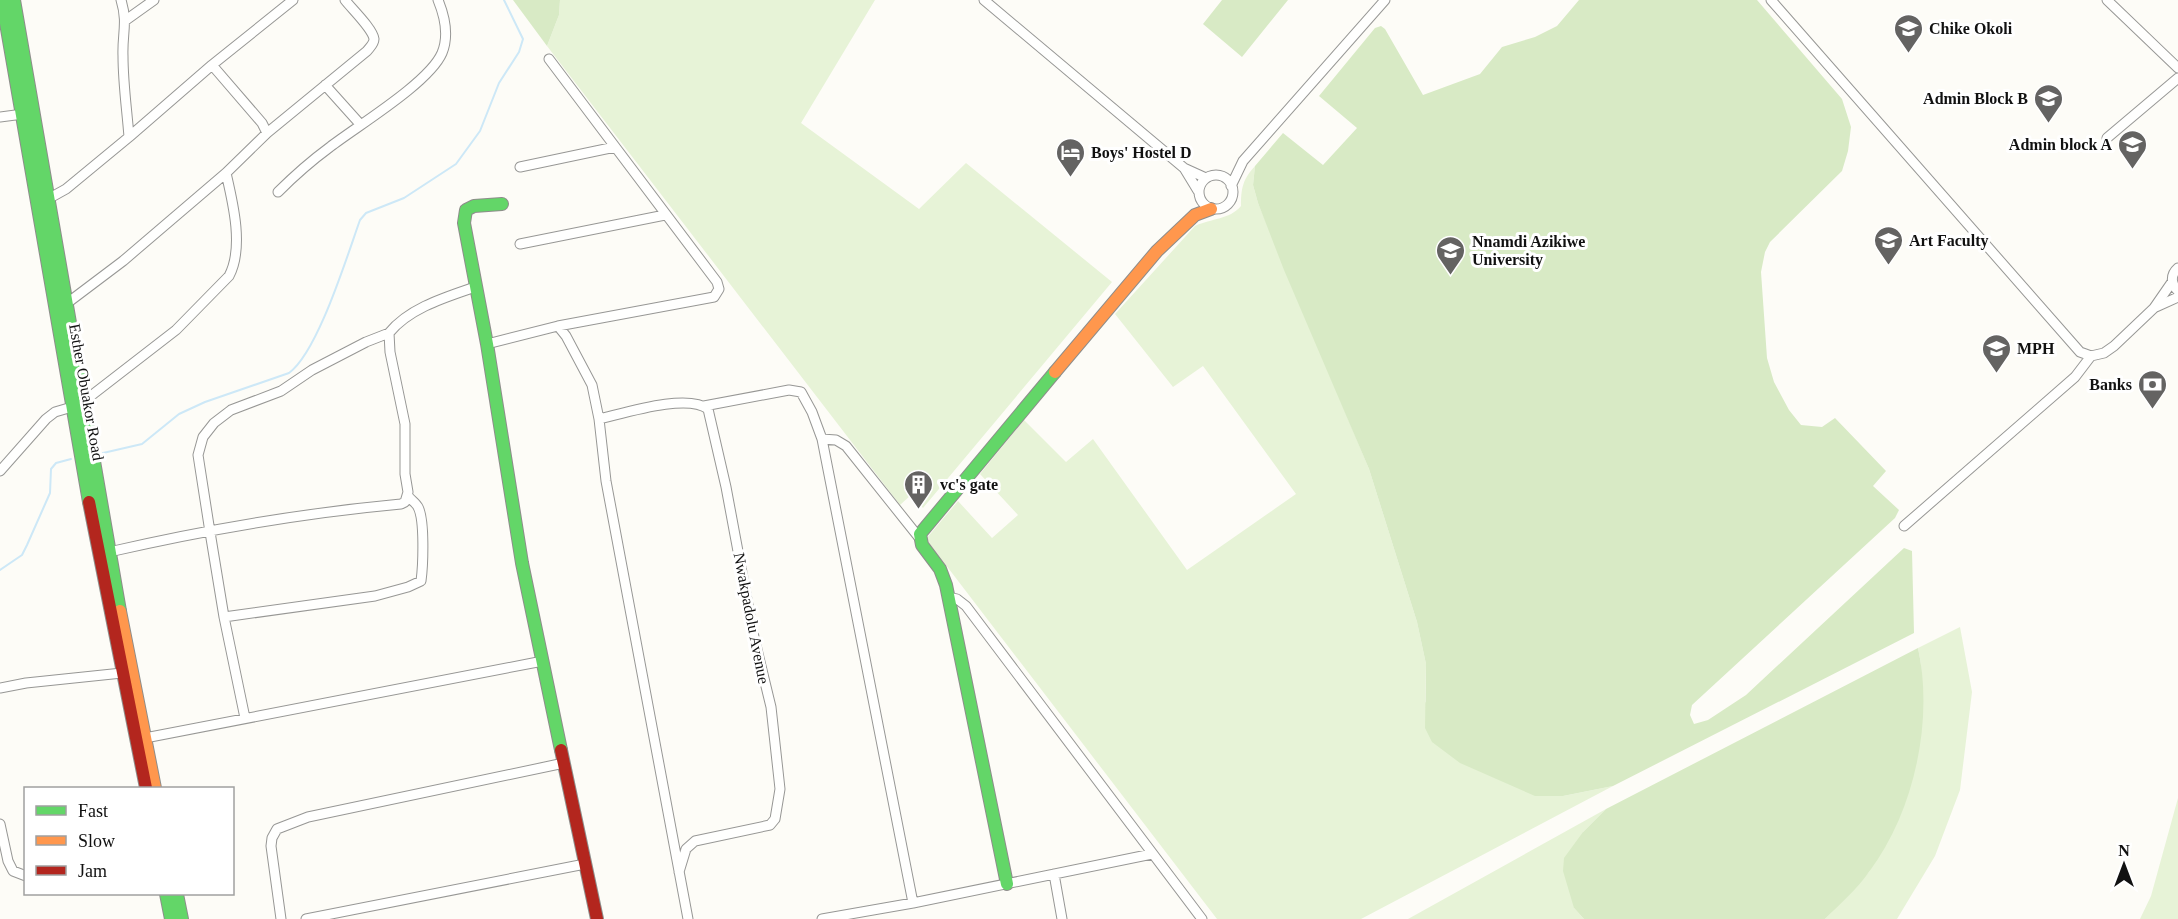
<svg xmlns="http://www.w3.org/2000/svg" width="2178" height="919" viewBox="0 0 2178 919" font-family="'Times New Roman',serif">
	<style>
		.green { fill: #e7f3d7 }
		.forest { fill: #d8eac5 }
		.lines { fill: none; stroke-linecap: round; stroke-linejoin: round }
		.stream { stroke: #cde8f7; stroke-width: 2 }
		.street-casing { stroke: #979795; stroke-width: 11 }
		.fast-casing { stroke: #8e8d8b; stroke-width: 14 }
		.slow-casing { stroke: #8e8d8b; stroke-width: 14 }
		.jam-casing { stroke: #8e8d8b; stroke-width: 14 }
		.street { stroke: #fffffe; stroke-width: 9 }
		.fast { stroke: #63d668; stroke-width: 12 }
		.slow { stroke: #ff974d; stroke-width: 12 }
		.jam { stroke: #b3261e; stroke-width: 12 }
		.labels { text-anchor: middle; stroke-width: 6; stroke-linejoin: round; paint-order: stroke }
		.poi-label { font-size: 16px; font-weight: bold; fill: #111; stroke: #fff; text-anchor: start }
		.street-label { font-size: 16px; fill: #111; stroke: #fff }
	</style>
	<rect width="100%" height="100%" fill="#fdfcf7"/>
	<path class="green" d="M560,0h315l-74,123 118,86 47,-46 146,119 -189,226 -12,-13 -11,10 -353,-459 12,-31z
		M1255,166l-2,19 5,18 111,266 48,153 9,42 -1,38 138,94 50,-10 -252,133h-144l-291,-380 32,-38 34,37 26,-23 -38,-41 44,-54 42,42 27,-23 94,131 109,-76 -93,-128 -30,21 -58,-73 80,-88c17,-8 34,-6 46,-20 0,-18 2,-27 14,-40z
		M1960,627l12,65 -12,98 -25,66 -38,63h-72l44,-47 53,-149 -1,-59 -3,-16z
		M2178,798v121h-38l11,-23z
		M1606,809l-23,23 -9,76 10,11h-176z"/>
	<path class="forest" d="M513,0h47l-1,15 -12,31z
		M1222,0h66l-46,57 -39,-33z
		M1579,0h178l85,99 9,28 -3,24 -6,20 -72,71 -5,10 -4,20 6,86 7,24 15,28 12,15 21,2 13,-9 51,53 -13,15 26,24 -4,8 -203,187 -2,10 4,9 14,-4 38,-25 158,-147 8,3 2,82 -301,153 -50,10h-28l-75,-33 -28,-21 -7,-14 1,-64 -9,-42 -48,-153 -85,-199 -26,-67 -5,-18 2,-19 28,-33 40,32 34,-37 -38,-32 56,-68 6,-2 4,3 38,66 57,-21 22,-27 33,-10 22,-11z
		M1918,648c16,73 -4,164 -49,224 -12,17 -29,32 -44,47h-241l-10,-11 -11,-37 1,-13 19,-26 23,-23z"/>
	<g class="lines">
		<path class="stream" d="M103,453l39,-9 37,-30 26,-12 84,-29c29,-21 58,-117 71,-153l6,-7 38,-15 52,-34 24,-33 19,-48 20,-31 4,-13 -19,-39
			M0,570l22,-15 5,-10 23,-52 1,-24 5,-6 15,-4"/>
		<defs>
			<path id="street" d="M121,0c7,23 1,34 2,56 0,28 4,54 6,81
				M984,0l200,168 22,10
				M1771,0l309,352 11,4 13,-3 10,-7 40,-38 18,-26
				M2107,0l71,68
				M126,20l28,-20
				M212,65l50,58 5,10
				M325,85l35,39
				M0,117l23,-3
				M2107,138l71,-60
				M520,167l95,-20
				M1184,168l14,23
				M1199 192a17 17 0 1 1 34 0a17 17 0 1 1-34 0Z
				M1231,186l12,-25 142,-161
				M278,192c16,-16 33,-31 52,-45 27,-21 99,-64 112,-94 7,-17 3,-36 -4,-53
				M48,199l18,-10 63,-52 83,-72 81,-65
				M520,244l145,-29
				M2178,268c-8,7 -7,16 0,23
				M66,304l57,-43 103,-88 41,-40 100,-82c3,-4 7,-7 7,-12 -1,-10 -23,-31 -29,-39
				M2156,307l22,-10
				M558,326l8,10 26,49 7,34 7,62 82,438
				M487,344l71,-18 156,-29 5,-8 -2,-7 -168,-223
				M83,402l93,-72 53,-54c15,-28 4,-73 -3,-103
				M704,406l85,-16 12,2 11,20 10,27 91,464
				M599,419c26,-6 88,-26 109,-10l18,78 28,150 17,70 9,82 -5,30 -5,6 -75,16 -9,8 -7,23
				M822,439l14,1 10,6 75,94
				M0,471l46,-52 9,-7 17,-5
				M1904,526l171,-149 16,-21
				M109,552c96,-22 194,-39 292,-48l4,-2 3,-10 -3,-18v-50l-15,-72 -1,-19c20,-25 57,-36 86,-46
				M948,597l9,2 9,7 236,313
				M224,617l151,-21 33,-9 13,-6c2,-15 4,-61 -3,-74 -2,-4 -7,-7 -10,-11
				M0,688l26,-5 96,-10
				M245,718l-21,-101 -14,-85 -12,-77 5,-18 11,-14 17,-13 50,-19 31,-21 54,-28 23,-9
				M145,738l398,-77
				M0,824l8,37 5,10 13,5
				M1054,874l8,45
				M281,919l-10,-73 1,-8 5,-9 31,-12 256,-54
				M306,919l279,-55
				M822,919l91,-16 239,-49"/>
			<path id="fast" d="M2,0l87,502
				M14,0l106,611
				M502,204l-28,2 -8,4 -2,13 23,121 35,219 39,187
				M1007,884l-61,-299 -6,-16 -18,-24 -2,-11 135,-162
				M166,894l5,25
				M177,894l5,25"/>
			<path id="slow" d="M1055,372l102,-121 38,-36 16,-6
				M120,611l35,177"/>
			<path id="jam" d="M89,502l57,286
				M561,750l36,169"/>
		</defs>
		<use href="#street" class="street-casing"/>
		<use href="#fast" class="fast-casing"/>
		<use href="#slow" class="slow-casing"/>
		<use href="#jam" class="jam-casing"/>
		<use href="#street" class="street"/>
		<use href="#fast" class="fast"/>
		<use href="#slow" class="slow"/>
		<use href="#jam" class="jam"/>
	</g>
	<defs>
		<symbol id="university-pin" viewBox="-11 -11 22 30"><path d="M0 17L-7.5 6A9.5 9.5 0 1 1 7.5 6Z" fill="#646362" stroke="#fff"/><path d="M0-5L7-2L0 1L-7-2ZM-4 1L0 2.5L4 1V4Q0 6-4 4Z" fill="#fff"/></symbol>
		<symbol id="hotel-pin" viewBox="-11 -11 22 30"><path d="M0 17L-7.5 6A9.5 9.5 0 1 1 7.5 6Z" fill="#646362" stroke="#fff"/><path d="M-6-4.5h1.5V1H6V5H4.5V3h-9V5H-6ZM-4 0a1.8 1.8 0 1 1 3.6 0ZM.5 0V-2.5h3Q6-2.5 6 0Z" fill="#fff"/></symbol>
		<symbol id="bank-pin" viewBox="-11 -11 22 30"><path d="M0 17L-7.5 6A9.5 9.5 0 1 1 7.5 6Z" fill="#646362" stroke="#fff"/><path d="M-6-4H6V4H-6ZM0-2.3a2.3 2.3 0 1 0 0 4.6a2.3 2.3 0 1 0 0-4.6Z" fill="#fff"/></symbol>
		<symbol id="building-pin" viewBox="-11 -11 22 30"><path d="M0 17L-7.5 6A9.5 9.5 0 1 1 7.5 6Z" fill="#646362" stroke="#fff"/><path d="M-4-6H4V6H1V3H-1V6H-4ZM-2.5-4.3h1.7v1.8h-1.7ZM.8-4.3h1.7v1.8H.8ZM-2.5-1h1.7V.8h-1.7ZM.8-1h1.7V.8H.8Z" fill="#fff"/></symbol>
	</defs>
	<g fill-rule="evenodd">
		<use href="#university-pin" x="1892" y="12" width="33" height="45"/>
		<use href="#university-pin" x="2032" y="82" width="33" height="45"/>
		<use href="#university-pin" x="2116" y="128" width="33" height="45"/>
		<use href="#hotel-pin" x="1054" y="136" width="33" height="45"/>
		<use href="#university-pin" x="1872" y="224" width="33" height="45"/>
		<use href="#university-pin" x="1434" y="234" width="33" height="45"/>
		<use href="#university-pin" x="1980" y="332" width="33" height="45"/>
		<use href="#bank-pin" x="2136" y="368" width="33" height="45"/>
		<use href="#building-pin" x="902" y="468" width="33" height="45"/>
	</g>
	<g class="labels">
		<g class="poi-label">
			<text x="1929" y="34">Chike Okoli</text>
			<text x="2028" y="104" text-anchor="end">Admin Block B</text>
			<text x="2112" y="150" text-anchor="end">Admin block A</text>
			<text x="1091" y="158">Boys' Hostel D</text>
			<text x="1909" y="246">Art Faculty</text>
			<text x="1472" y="247">Nnamdi Azikiwe<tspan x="1472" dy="18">University</tspan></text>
			<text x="2017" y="354">MPH</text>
			<text x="2132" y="390" text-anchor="end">Banks</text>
			<text x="940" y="490">vc's gate</text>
		</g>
		<g class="street-label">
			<text transform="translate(87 392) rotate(80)" y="6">Esther Obuakor Road</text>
			<text transform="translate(752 618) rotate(79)" y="6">Nwakpadolu Avenue</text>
		</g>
	</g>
	<rect x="24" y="787" width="210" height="108" fill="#ffffff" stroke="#a0a0a0" stroke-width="1.5"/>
	<rect x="36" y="806" width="30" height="9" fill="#63d668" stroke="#a0a0a0" stroke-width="1.5"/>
	<text x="78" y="817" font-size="18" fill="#111111">Fast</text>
	<rect x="36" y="836" width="30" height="9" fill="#ff974d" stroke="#a0a0a0" stroke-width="1.5"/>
	<text x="78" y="847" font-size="18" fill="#111111">Slow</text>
	<rect x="36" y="866" width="30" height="9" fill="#b3261e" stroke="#a0a0a0" stroke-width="1.5"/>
	<text x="78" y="877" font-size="18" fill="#111111">Jam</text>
	<g transform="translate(2124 865)" stroke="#ffffff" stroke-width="4.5" paint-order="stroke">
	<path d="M0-4.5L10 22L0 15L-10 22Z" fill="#111111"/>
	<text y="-9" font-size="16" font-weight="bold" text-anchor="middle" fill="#111111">N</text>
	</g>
</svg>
